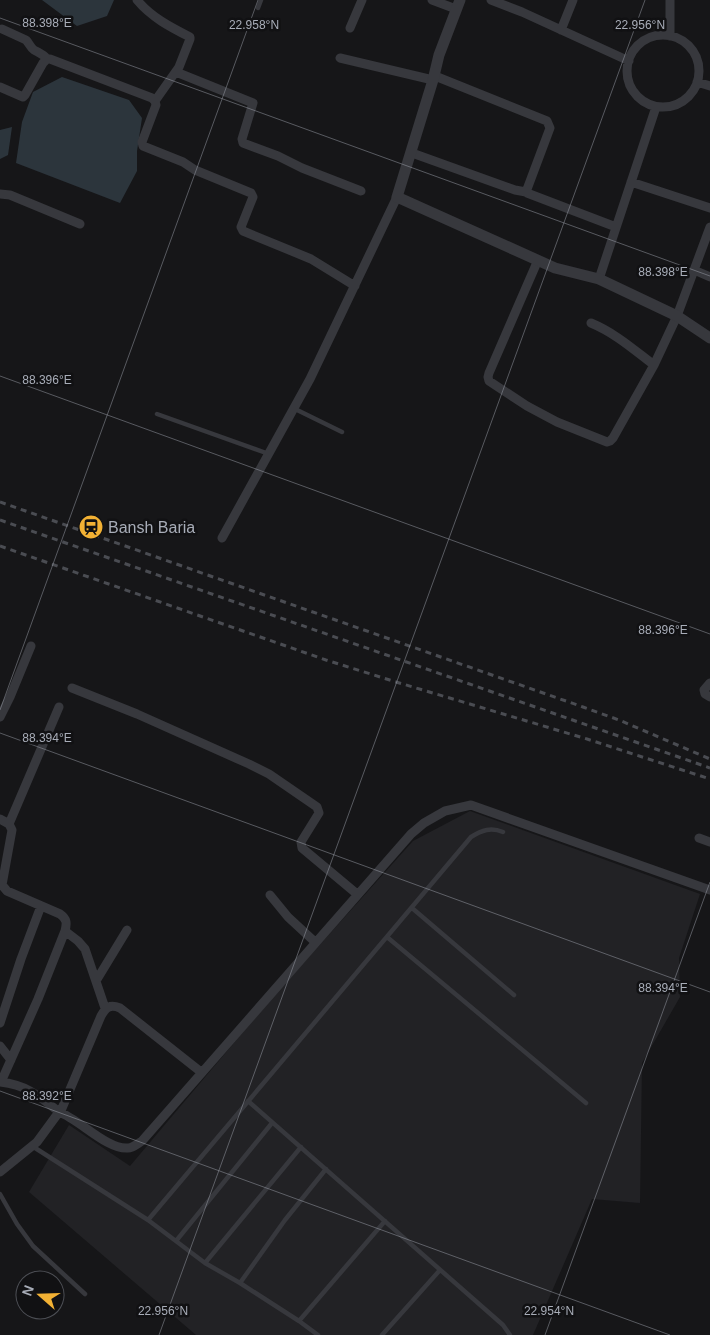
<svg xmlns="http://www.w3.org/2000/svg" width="710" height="1335" viewBox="0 0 710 1335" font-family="Helvetica,sans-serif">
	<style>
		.built { fill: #222225 }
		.water { fill: #2c353c }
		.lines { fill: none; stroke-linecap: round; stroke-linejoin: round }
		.service { stroke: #37383d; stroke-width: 4.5 }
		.minor { stroke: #37383d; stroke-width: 9 }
		.tertiary { stroke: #37383d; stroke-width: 11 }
		.rail { stroke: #4a4c52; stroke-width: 3; stroke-dasharray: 6 5; stroke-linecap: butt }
		.ticks { fill: none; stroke: #a8adb8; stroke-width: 1; stroke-opacity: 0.45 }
		.labels { text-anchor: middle; stroke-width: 5; stroke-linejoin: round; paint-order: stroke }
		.poi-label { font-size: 16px; fill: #a8adb8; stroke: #111113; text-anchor: start }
		.ticks-label { font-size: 12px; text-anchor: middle; fill: #a8adb8; stroke: #111113; stroke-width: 5; stroke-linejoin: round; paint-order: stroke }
	</style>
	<rect width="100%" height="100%" fill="#161618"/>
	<path class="built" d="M470,811l230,83 -21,64 1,39 -38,66 -2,140 -48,-4 -59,136h-337l-167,-143 40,-67 61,41 141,-167 142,-158z"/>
	<path class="water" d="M42,0h72l-7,16 -30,10z
		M62,77l67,23 13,18 -5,33v20l-17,32 -104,-40 6,-41 11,-30z
		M12,127l-4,28 -8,4v-29z"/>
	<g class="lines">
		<path class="service" d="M258,8l3,-8
			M293,408l49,24
			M157,414l112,40
			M412,908l102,87
			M387,937l199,166
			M248,1101l255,224 7,10
			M32,1146l116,74 57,43 35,20 59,38 19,14
			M0,1194l17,30 16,22 52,48
			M148,1220l323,-383c11,-7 20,-10 32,-5
			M176,1241l96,-118
			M205,1263l96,-116
			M240,1283l45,-63 41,-51
			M299,1321l86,-100
			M382,1335l58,-65"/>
		<path class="minor" d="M137,0c14,17 33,27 53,37v2l-11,28 -24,34
			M432,0l24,9
			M491,0l31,12 107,49
			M670,0v36
			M350,28l12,-28
			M2,29l24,11c3,3 4,7 8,10 5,3 9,4 13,9
			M561,30l12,-30
			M627 71a36 36 0 1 1 72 0a36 36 0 1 1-72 0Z
			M340,58l93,22
			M176,72l77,31 -11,36 1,4 35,13 24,12 59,23
			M435,76l112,45 3,7 -24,64 1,1 89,34
			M697,82l13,4
			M0,87l23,10 2,-2 18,-32 4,-4h3l102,39 3,3 1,4 -14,37 1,4 40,16 12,8 56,23 2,4 -12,30 2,4 68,28 44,27
			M412,153l103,37 11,2
			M631,182l79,26
			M0,194l10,1 70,29
			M538,260l-49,113 -1,4 1,4 38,25 30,16 50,20 3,-1 3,-3 41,-73 23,-49 33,-89
			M694,270l16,7
			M599,279l57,-172
			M591,323c24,10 42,26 63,42
			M222,538l88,-159 87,-182
			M710,683l-6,7 1,4 5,3
			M72,688l65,26 112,50 20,10 48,33 2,6 -18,29 1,6 55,46
			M0,717l10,-20 21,-51
			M0,819l9,5 3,6 -10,55 5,6 53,23c7,5 7,9 5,17l-27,68 -37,83
			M9,824l50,-117
			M699,838l11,4
			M270,895l18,22 27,25
			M65,931l13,10 7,8 20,59
			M96,981l31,-51
			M0,1023l21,-64 20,-53
			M0,1046l11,14
			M0,1082c27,3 39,14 59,30
			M60,1113l41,-97c5,-9 9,-12 19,-8l81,64
			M0,1172l37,-30 22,-30c20,7 48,38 69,36 5,0 9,-4 14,-7l269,-307 13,-11 21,-12 26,-6 239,85"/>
		<path class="tertiary" d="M460,0l-21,55 -6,25 -36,117 158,71 44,11 78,37 33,22"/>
		<path class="rail" d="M0,502l583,205 36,13 91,39
			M0,520l710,248
			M0,546l326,114 70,22 191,57 123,40"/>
	</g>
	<path class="ticks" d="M0,18l710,258M0,376l710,258M0,710l258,-710M0,733l710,259M0,1091l670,244M159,1335l486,-1335M545,1335l165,-453"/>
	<defs>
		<symbol id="station-disc" viewBox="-11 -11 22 22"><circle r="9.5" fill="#f2b134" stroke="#111113"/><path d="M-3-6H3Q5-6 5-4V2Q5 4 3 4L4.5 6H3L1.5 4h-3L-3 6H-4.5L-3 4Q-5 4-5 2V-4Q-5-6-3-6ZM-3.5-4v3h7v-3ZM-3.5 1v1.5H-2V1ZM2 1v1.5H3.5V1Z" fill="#111"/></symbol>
	</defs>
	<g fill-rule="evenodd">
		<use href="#station-disc" x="77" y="513" width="28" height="28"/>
	</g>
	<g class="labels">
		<g class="poi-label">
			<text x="108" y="533">Bansh Baria</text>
		</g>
	</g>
	<g class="ticks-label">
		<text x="47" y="27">88.398°E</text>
		<text x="254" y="29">22.958°N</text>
		<text x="640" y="29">22.956°N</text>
		<text x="663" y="276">88.398°E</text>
		<text x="47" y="384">88.396°E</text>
		<text x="663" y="634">88.396°E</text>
		<text x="47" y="742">88.394°E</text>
		<text x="663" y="992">88.394°E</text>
		<text x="47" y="1100">88.392°E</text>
		<text x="163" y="1315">22.956°N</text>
		<text x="549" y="1315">22.954°N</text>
	</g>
	<g transform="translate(40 1295) rotate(290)"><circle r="24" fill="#111113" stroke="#4d4f55"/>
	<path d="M0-4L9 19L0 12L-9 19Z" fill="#f2b134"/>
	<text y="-8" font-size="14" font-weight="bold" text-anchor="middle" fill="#a8adb8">N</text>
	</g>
</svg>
